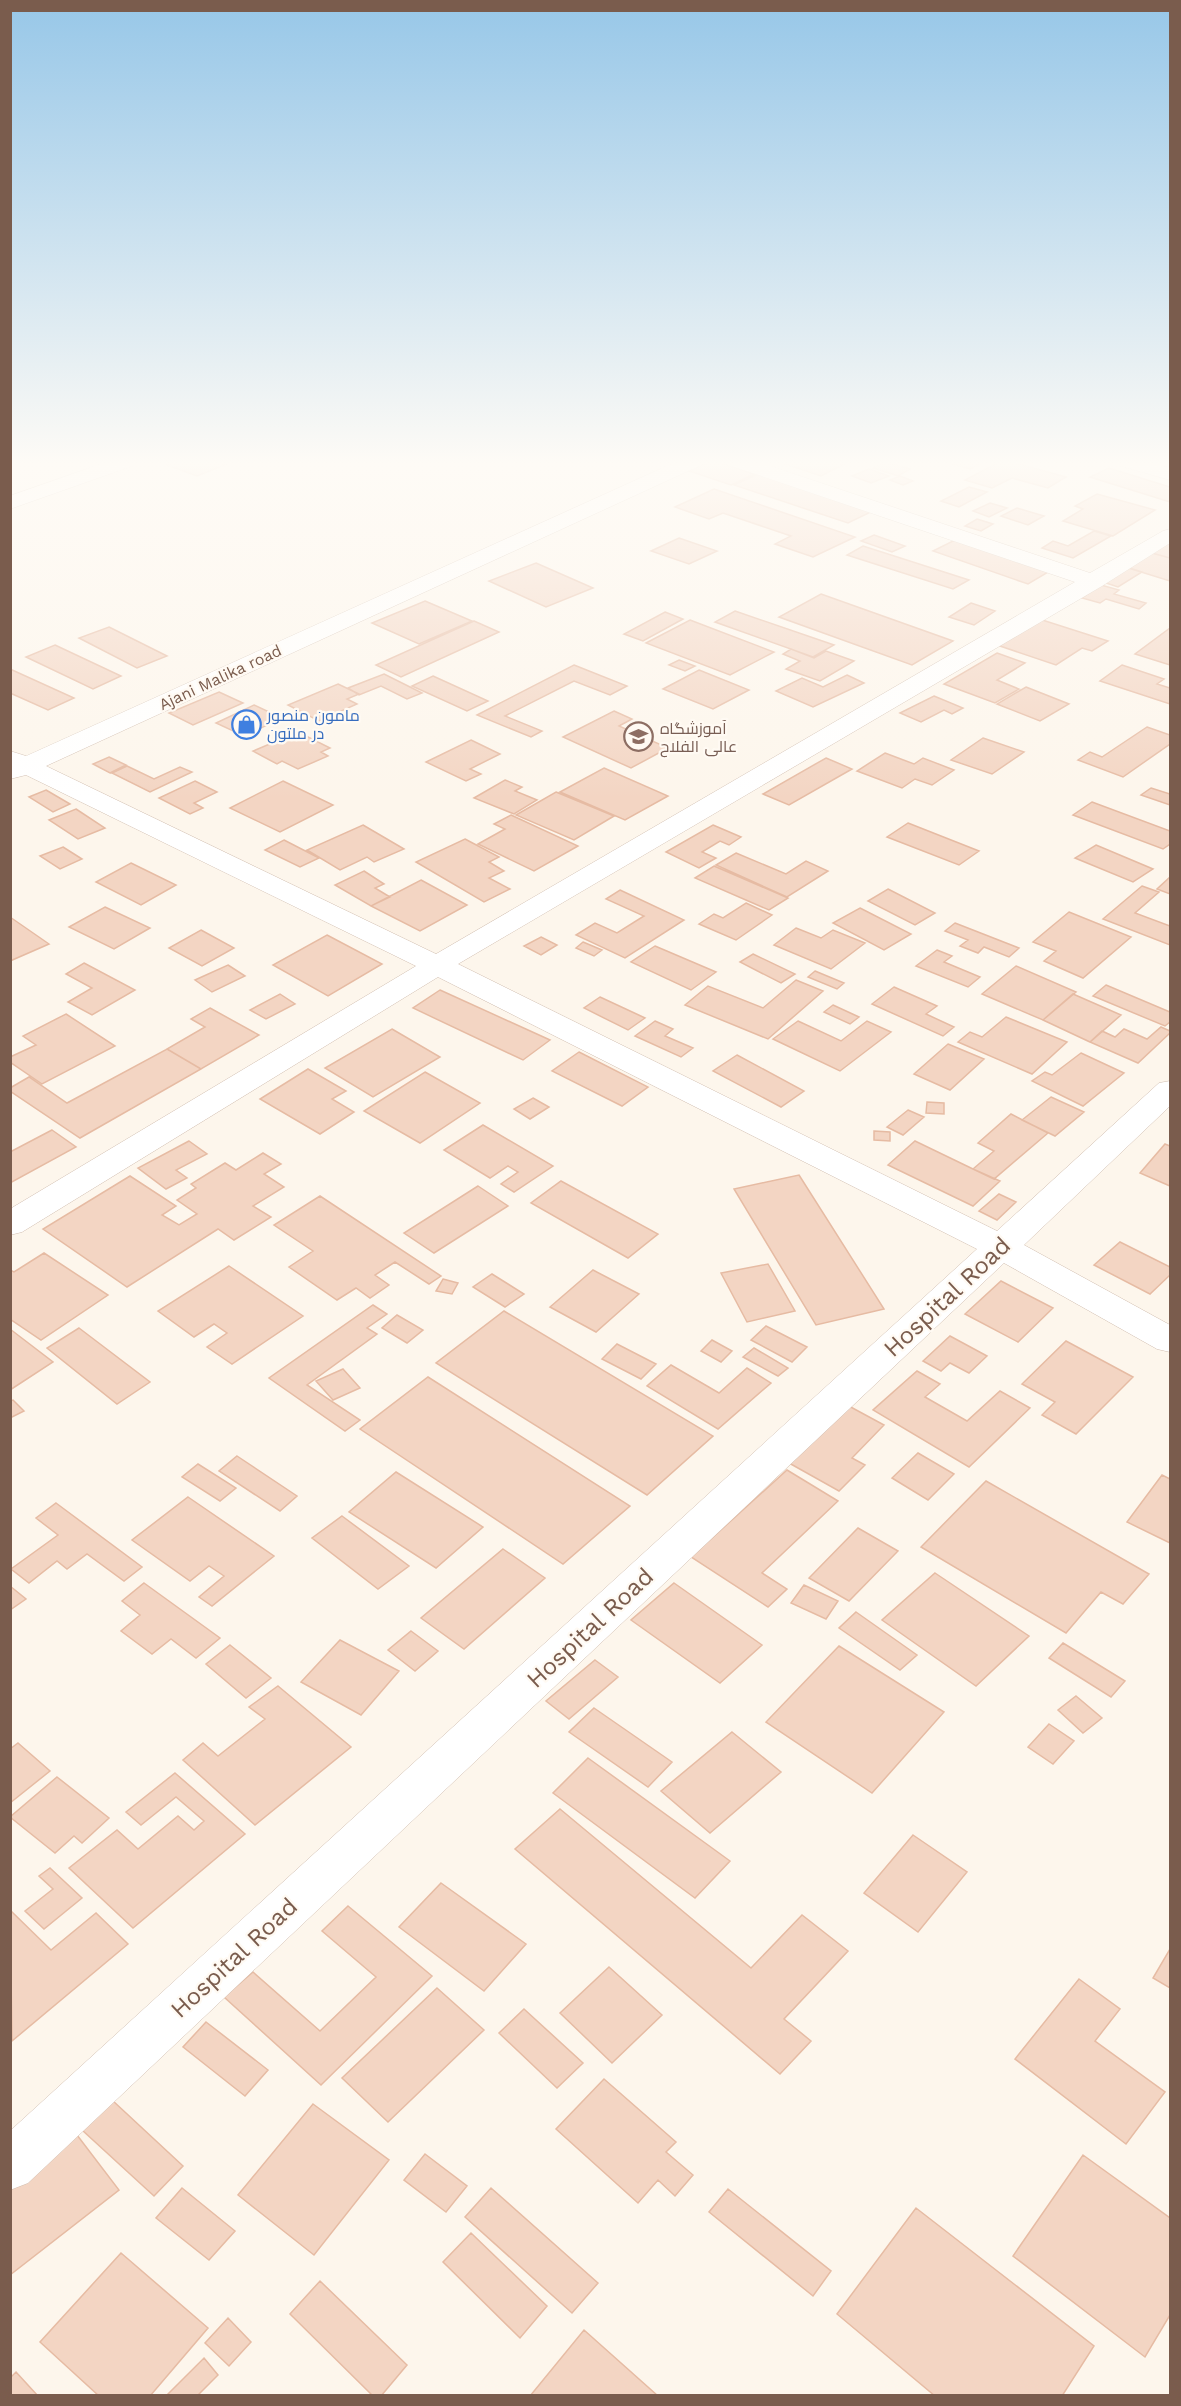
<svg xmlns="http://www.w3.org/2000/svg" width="1181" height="2406" viewBox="0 0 1181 2406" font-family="'Work Sans',Cairo,sans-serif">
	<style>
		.building { fill: #f3d5c3; stroke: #e6bba3; stroke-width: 1.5 }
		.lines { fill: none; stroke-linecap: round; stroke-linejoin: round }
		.minor-casing { stroke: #d1beb0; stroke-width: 1 }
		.secondary-casing { stroke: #d6c0b0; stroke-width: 1 }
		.minor { fill: #fff; fill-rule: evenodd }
		.secondary { fill: #fff; fill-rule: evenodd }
		.labels { text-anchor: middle; stroke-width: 4.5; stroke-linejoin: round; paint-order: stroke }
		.far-street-label { font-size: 16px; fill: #7a5c4d; stroke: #fffaf3 }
		.far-shop-label { font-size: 16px; fill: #366cbe; stroke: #fffaf3; text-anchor: start }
		.far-education-label { font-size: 16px; fill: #785e54; stroke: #fffaf3; text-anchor: start }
		.near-street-label { font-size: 24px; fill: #7a5c4d; stroke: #fffaf3 }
	</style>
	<rect width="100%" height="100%" fill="#fdf6ec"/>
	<path class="building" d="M176,462h56l-35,14 -30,-11z
		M709,462h9l36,12 -23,11 -42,-14z
		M779,462h69l-27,14z
		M885,462l25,7 -12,7 -25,-8z
		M946,462h37l-13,7z
		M999,462h13l54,15 -18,11 -36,-10 -20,10 -27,-8z
		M1109,468l61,19v15l-80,-25z
		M869,469l20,7 -18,7 -19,-7z
		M758,474l115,37 -25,12 -114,-38z
		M900,476l13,5 -10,4 -13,-5z
		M969,487l18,5 -28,15 -18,-6z
		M714,489l141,48 -42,20 -38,-13 16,-8 -68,-23 -14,6 -34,-12z
		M1097,494l58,16 -42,26 -50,-15 20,-12 -8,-3z
		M990,503l17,5 -18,9 -16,-6z
		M1017,508l27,8 -16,9 -27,-9z
		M977,519l16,5 -12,7 -16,-5z
		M1094,531l17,5 -38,22 -31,-10 11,-7 15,5z
		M874,535l31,11 -13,6 -31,-11z
		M679,538l38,13 -28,13 -38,-13z
		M1170,539v19l-22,-6z
		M955,540l95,31 -22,13 -95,-33z
		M863,546l106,34 -16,9 -106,-34z
		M1148,552l22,6v23l-45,-14z
		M536,563l57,25 -47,19 -57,-26z
		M1120,565l22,7 -24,15 -21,-7z
		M1101,585l18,5 -5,4 32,9 -7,6 -33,-10 -6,4 -18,-5z
		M821,594l132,47 -41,24 -133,-48z
		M425,601l47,20 -53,23 -47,-21z
		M971,603l24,8 -21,14 -25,-8z
		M735,611l99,34 -21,12 -98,-35z
		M665,612l18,7 -40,22 -19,-7z
		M1036,618l72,23 -16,10 -10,-3 -26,17 -62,-21z
		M690,620l84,32 -44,23 -84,-32z
		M474,621l25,11 -98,45 -25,-12z
		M109,627l58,29 -30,12 -58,-30z
		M1170,628v37l-35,-11z
		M55,645l66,31 -28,13 -67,-32z
		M791,649l23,9 12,-7 28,10 -34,20 -34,-12 14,-8 -17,-7z
		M997,653l28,10 -28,17 22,9 -24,14 -51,-19z
		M679,660l16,6 -10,5 -16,-6z
		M574,665l53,21 -17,9 -36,-14 -69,35 37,15 -11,6 -54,-22z
		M1122,665l42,14 -7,5 13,4v16l-70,-23z
		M10,669l64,29 -26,12 -38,-17z
		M699,670l50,20 -36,19 -50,-20z
		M384,674l38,19 -15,6 -26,-13 -22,9 -11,-7z
		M847,675l17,8 -51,24 -37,-16 26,-13 21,9z
		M433,676l55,25 -21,10 -55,-25z
		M338,684l21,10 -12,5 10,5 -38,17 -31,-16z
		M1026,687l43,17 -29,17 -43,-17z
		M219,692l24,11 -50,22 -24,-12z
		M934,696l29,12 -11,6 -8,-4 -23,12 -21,-9z
		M254,705l28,13 -38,18 -28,-13z
		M614,711l18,8 -13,7 49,22 -37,20 -68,-31z
		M1147,727l23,8v9l-47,33 -45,-17 12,-8 12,5z
		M298,732l32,16 -9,4 7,4 -30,13 -16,-8 -5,3 -24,-13z
		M983,738l41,14 -32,22 -41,-14z
		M471,740l29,14 -30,15 11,5 -15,7 -40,-19z
		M885,753l29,11 9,-6 31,12 -22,15 -17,-6 -13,9 -45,-17z
		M109,757l17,8 -16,8 -17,-9z
		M826,758l26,11 -63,36 -26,-11z
		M127,766l27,13 26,-12 12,5 -42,20 -38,-19z
		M604,768l64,28 -43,24 -65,-28z
		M505,780l17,7 -7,4 22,9 -23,14 -40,-16z
		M195,781l22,11 -23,11 9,5 -13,6 -31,-16z
		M283,781l50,24 -53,27 -50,-24z
		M1151,788l19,6v11l-29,-10z
		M46,790l24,14 -17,8 -24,-15z
		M556,792l58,24 -40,24 -58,-25z
		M1092,802l78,29v13l-7,5 -90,-34z
		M76,809l29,19 -27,11 -29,-19z
		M511,815l67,31 -44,25 -56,-27 27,-15 -11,-5z
		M908,823l71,28 -20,14 -72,-28z
		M363,825l41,24 -30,13 -7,-5 -27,13 -33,-20z
		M713,825l28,12 -12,8 -9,-4 -18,11 14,6 -17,10 -33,-16z
		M465,839l34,18 -10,5 15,9 -15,7 21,11 -26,13 -68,-40z
		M284,840l35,18 -19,9 -35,-17z
		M1096,845l57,24 -20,13 -58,-24z
		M63,847l19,12 -22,10 -20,-13z
		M736,853l50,21 20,-13 22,10 -41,26 -71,-32z
		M131,863l45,22 -35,20 -45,-23z
		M714,866l74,32 -19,12 -74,-32z
		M364,871l20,13 -9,4 15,9 -19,9 -36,-21z
		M1170,877v17l-13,-5z
		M421,880l46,25 -47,26 -49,-25z
		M1142,886l17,6 -24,21 35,13v19l-67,-26z
		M888,889l47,24 -20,12 -47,-24z
		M620,890l64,30 -59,38 -49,-23 19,-12 22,10 27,-17 -38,-17z
		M746,903l26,12 -36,25 -37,-16 15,-10 9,4z
		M105,907l45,21 -36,21 -45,-22z
		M860,908l51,26 -27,16 -51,-27z
		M1069,912l62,25 -48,41 -39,-17 12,-10 -23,-9z
		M10,917l39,27 -39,17z
		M955,923l64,25 -10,9 -25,-10 -6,6 -18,-7 8,-6 -23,-9z
		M796,928l25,10 12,-8 32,13 -34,26 -57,-24z
		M201,930l33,18 -32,18 -33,-18z
		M327,935l55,29 -54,32 -55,-31z
		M541,937l16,8 -16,10 -17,-9z
		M583,942l19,8 -8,6 -18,-8z
		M655,946l61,26 -25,18 -60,-28z
		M937,950l15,6 -8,6 36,15 -12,10 -52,-21z
		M753,954l42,20 -14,9 -41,-21z
		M84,963l51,27 -43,25 -24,-13 24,-14 -26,-14z
		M228,965l17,11 -33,16 -17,-12z
		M1016,966l60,26 -33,28 -61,-26z
		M815,971l29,12 -7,6 -29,-12z
		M796,980l27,11 -55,48 -83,-34 23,-19 55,22z
		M1106,985l64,27v10l-5,4 -72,-30z
		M894,987l43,19 -11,8 28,13 -11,9 -71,-32z
		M440,990l110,50 -27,20 -110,-52z
		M280,994l15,10 -29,15 -16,-9z
		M1073,994l48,21 -31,27 -47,-22z
		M600,997l45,21 -17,12 -44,-22z
		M833,1005l26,12 -9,7 -26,-12z
		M210,1008l49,27 -58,34 -34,-20 38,-22 -14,-8z
		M66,1014l49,32 -73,38 -32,-22v-5l26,-12 -13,-9z
		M1006,1017l61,25 -35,32 -74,-32 12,-10 12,5z
		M655,1021l18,8 -8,7 28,12 -12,9 -46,-21z
		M798,1021l43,20 26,-20 24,11 -51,39 -67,-32z
		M1161,1027l9,4v2l-32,30 -48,-21 12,-11 13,6 9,-8 23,10z
		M392,1029l48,28 -67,40 -48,-29z
		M948,1044l36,15 -34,31 -36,-16z
		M167,1049l34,20 -121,69 -70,-47v-3l19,-11 38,26z
		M579,1052l69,35 -26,19 -70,-35z
		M1081,1053l43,20 -41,33 -51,-25 13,-9 7,3z
		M737,1055l67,36 -23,16 -68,-36z
		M308,1069l38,22 -14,8 22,13 -34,22 -60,-35z
		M425,1072l55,31 -60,40 -56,-32z
		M1051,1097l33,15 -29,24 -33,-16z
		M533,1098l16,9 -19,12 -16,-10z
		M927,1102l17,1v11l-18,-1z
		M908,1110l16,7 -21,18 -16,-8z
		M1011,1114l37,19 -54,46 -21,-10 21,-18 -16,-8z
		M483,1125l70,41 -39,26 -13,-8 17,-12 -10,-6 -18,12 -46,-28z
		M52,1130l24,17 -66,36v-31z
		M874,1131l16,1v9l-16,-1z
		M189,1141l18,13 -31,16 11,8 -21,11 -28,-21z
		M915,1141l58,28 27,12 -27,25 -85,-41z
		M1165,1144l5,2v40l-30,-13z
		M263,1153l18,11 -17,10 20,13 -31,19 18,11 -37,23 -16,-11 -91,58 -84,-58 87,-53 46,30 -14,9 17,10 18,-11 -20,-14 19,-12 -5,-4 34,-21 11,7z
		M799,1175l85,134 -68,16 -82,-136z
		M561,1181l97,53 -30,24 -97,-55z
		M478,1186l30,20 -74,47 -30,-20z
		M999,1194l17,8 -19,18 -18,-9z
		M320,1196l121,80 -12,8 -34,-22 -20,13 14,10 -19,13 -14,-10 -19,12 -48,-33 24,-16 -39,-26z
		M1120,1242l50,25v8l-20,19 -56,-29z
		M44,1253l64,42 -67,45 -31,-21v-49l4,2z
		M768,1264l27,47 -48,11 -26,-49z
		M229,1266l74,50 -71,48 -25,-17 20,-14 -13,-9 -20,13 -36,-26z
		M593,1270l46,24 -43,38 -46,-25z
		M492,1274l32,20 -19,13 -32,-20z
		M443,1279l15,4 -6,11 -16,-3z
		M1001,1281l52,27 -35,34 -53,-28z
		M373,1305l14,9 -20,14 10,6 -70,51 53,35 -15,11 -76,-53z
		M504,1311l209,125 -66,59 -211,-132z
		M397,1315l26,15 -16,13 -25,-15z
		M766,1326l41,21 -15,15 -41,-22z
		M79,1328l71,54 -33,22 -70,-56z
		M10,1329l43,33 -43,28z
		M950,1336l37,20 -18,17 -19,-10 -9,8 -18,-10z
		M712,1340l20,11 -11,11 -20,-11z
		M1066,1341l67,36 -57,57 -34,-19 13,-13 -33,-18z
		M617,1344l39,20 -15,15 -39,-20z
		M754,1348l34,20 -10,8 -35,-19z
		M671,1365l48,28 28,-25 24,15 -53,46 -71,-43z
		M343,1369l17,19 -27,12 -17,-19z
		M917,1371l23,13 -15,13 42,24 33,-30 30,17 -61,59 -96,-57z
		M428,1377l202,129 -67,58 -203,-135z
		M13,1400l11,11 -14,7v-17z
		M847,1405l37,20 -32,33 13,7 -26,26 -50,-28z
		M918,1453l36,21 -26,26 -36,-22z
		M237,1456l60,40 -17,15 -61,-40z
		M198,1464l38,24 -16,13 -38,-24z
		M787,1470l51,31 -76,72 25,16 -19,18 -77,-50z
		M396,1472l87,55 -47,41 -87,-56z
		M1162,1475l8,4v64l-43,-21z
		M986,1481l163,93 -26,30 -22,-12 -35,41 -145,-86z
		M188,1497l86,59 -62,50 -13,-9 25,-21 -15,-10 -19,15 -58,-41z
		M56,1503l86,64 -18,14 -37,-27 -20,15 -10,-8 -28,22 -18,-14 47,-34 -22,-17z
		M342,1516l67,50 -31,23 -66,-51z
		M858,1528l40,23 -49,50 -40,-23z
		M503,1549l42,29 -81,71 -43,-31z
		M935,1573l94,63 -53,50 -94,-66z
		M144,1583l76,55 -24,20 -25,-19 -19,15 -31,-23 19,-16 -18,-14z
		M674,1583l88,62 -42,38 -89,-63z
		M804,1585l34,16 -12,18 -35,-16z
		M10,1586l16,13 -16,11z
		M856,1612l61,43 -17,15 -61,-42z
		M411,1631l27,20 -23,20 -27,-21z
		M340,1640l59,31 -38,44 -60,-33z
		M1063,1643l62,38 -14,16 -62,-39z
		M230,1645l41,33 -25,20 -40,-34z
		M839,1646l105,66 -72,81 -106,-71z
		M595,1660l23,17 -49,42 -23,-18z
		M278,1686l73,61 -96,78 -72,-65 20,-17 15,13 47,-37 -16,-12z
		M1076,1696l26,22 -19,15 -25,-23z
		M594,1708l78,54 -24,25 -79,-55z
		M1049,1724l25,17 -21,23 -25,-17z
		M732,1732l49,40 -71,61 -49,-42z
		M18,1743l32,28 -40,32v-54z
		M588,1758l142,103 -35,37 -142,-105z
		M175,1773l70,61 -112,94 -64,-60 48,-38 21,19 40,-33 16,14 10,-9 -28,-24 -35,28 -15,-13z
		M57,1777l52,41 -27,25 -8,-7 -19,17 -45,-36z
		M560,1809l191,159 51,-53 46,36 -64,68 27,22 -31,33 -265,-225z
		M913,1835l54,37 -49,60 -54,-39z
		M50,1868l32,30 -38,31 -19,-18 28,-22 -14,-13z
		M441,1883l85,61 -42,47 -85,-64z
		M348,1906l84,70 -111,109 -97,-88 29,-25 67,59 56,-54 -54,-46z
		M10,1910l41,40 45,-37 32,31 -116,97z
		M1170,1949v39l-17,-10z
		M609,1967l53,48 -50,48 -52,-50z
		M1079,1979l41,30 -25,32 70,51 -39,52 -111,-85z
		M437,1988l47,42 -96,92 -46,-44z
		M524,2009l59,54 -26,25 -58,-55z
		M206,2022l62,48 -23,26 -62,-49z
		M604,2079l72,63 -10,10 27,23 -18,21 -17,-16 -20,23 -82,-74z
		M112,2100l71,66 -29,30 -72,-66z
		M313,2104l76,56 -75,95 -76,-60z
		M77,2135l42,55 -109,85v-90z
		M425,2154l42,32 -21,26 -42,-32z
		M1083,2155l87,63v97l-25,42 -132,-101z
		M182,2188l53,43 -26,29 -53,-42z
		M491,2188l107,95 -26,30 -107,-96z
		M728,2189l103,82 -18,25 -104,-84z
		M916,2208l178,138 -32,50h-127l-98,-82z
		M471,2233l76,73 -27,32 -77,-76z
		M121,2253l87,75 -58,68h-51l-59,-54z
		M320,2281l87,84 -26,31h-8l-83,-82z
		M228,2318l23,24 -22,24 -24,-23z
		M584,2330l74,66h-128z
		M204,2358l14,17 -21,21h-31z
		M16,2372l22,24h-28v-18z"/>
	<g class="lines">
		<defs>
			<path id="minor" d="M107,462h28l-3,4 -122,43v-13z
				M676,462h26l-3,4 -653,300 390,188 639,-372 -343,-116 -3,-4h29l332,111 73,-42 7,-2v14l-68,43 -644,378 539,267 162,-148 11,-2v25l-146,139 146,80v27l-13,-3 -153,-86 -976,920 -18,7v-59l967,-882 -539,-272 -416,255 -12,3v-26l406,-243 -390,-191 -16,4v-28l16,5z"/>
			<path id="secondary" d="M1118,462h31l21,6v12l-49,-14z"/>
		</defs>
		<use href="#minor" class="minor-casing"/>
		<use href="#secondary" class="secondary-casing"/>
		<use href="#minor" class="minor"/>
		<use href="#secondary" class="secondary"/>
	</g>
	<linearGradient id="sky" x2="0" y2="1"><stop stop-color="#97c7e8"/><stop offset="0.58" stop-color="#fefbf6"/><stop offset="1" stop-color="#fefbf6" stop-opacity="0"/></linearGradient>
	<rect width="1181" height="799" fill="url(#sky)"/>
	<defs>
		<symbol id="shop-ring" viewBox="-11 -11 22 22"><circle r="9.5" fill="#fffaf3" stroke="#3f7fe0" stroke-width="1.5"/><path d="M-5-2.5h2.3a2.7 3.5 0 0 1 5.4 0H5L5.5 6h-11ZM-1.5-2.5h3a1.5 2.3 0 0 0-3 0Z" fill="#3f7fe0"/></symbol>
		<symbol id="school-ring" viewBox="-11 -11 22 22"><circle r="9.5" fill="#fffaf3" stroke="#8d6e63" stroke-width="1.5"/><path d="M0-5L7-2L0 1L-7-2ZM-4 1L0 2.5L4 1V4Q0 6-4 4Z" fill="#8d6e63"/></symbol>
	</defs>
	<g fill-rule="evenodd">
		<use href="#shop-ring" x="230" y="708" width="33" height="33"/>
		<use href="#school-ring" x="622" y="720" width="33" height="33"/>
	</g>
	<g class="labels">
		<g class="far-street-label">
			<text transform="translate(220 677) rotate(-25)" y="6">Ajani Malika road</text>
		</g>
		<g class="far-shop-label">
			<text x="267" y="721">مامون منصور<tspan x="267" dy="18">در ملتون</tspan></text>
		</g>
		<g class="far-education-label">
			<text x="660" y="734">آموزشگاه<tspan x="660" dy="18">عالی الفلاح</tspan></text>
		</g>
		<g class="near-street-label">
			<text transform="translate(947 1297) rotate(-43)" y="8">Hospital Road</text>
			<text transform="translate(590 1628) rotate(-43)" y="8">Hospital Road</text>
			<text transform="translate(234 1958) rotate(-43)" y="8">Hospital Road</text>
		</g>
	</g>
	<rect width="1181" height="2406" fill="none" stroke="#7a5c4d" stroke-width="24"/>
</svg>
